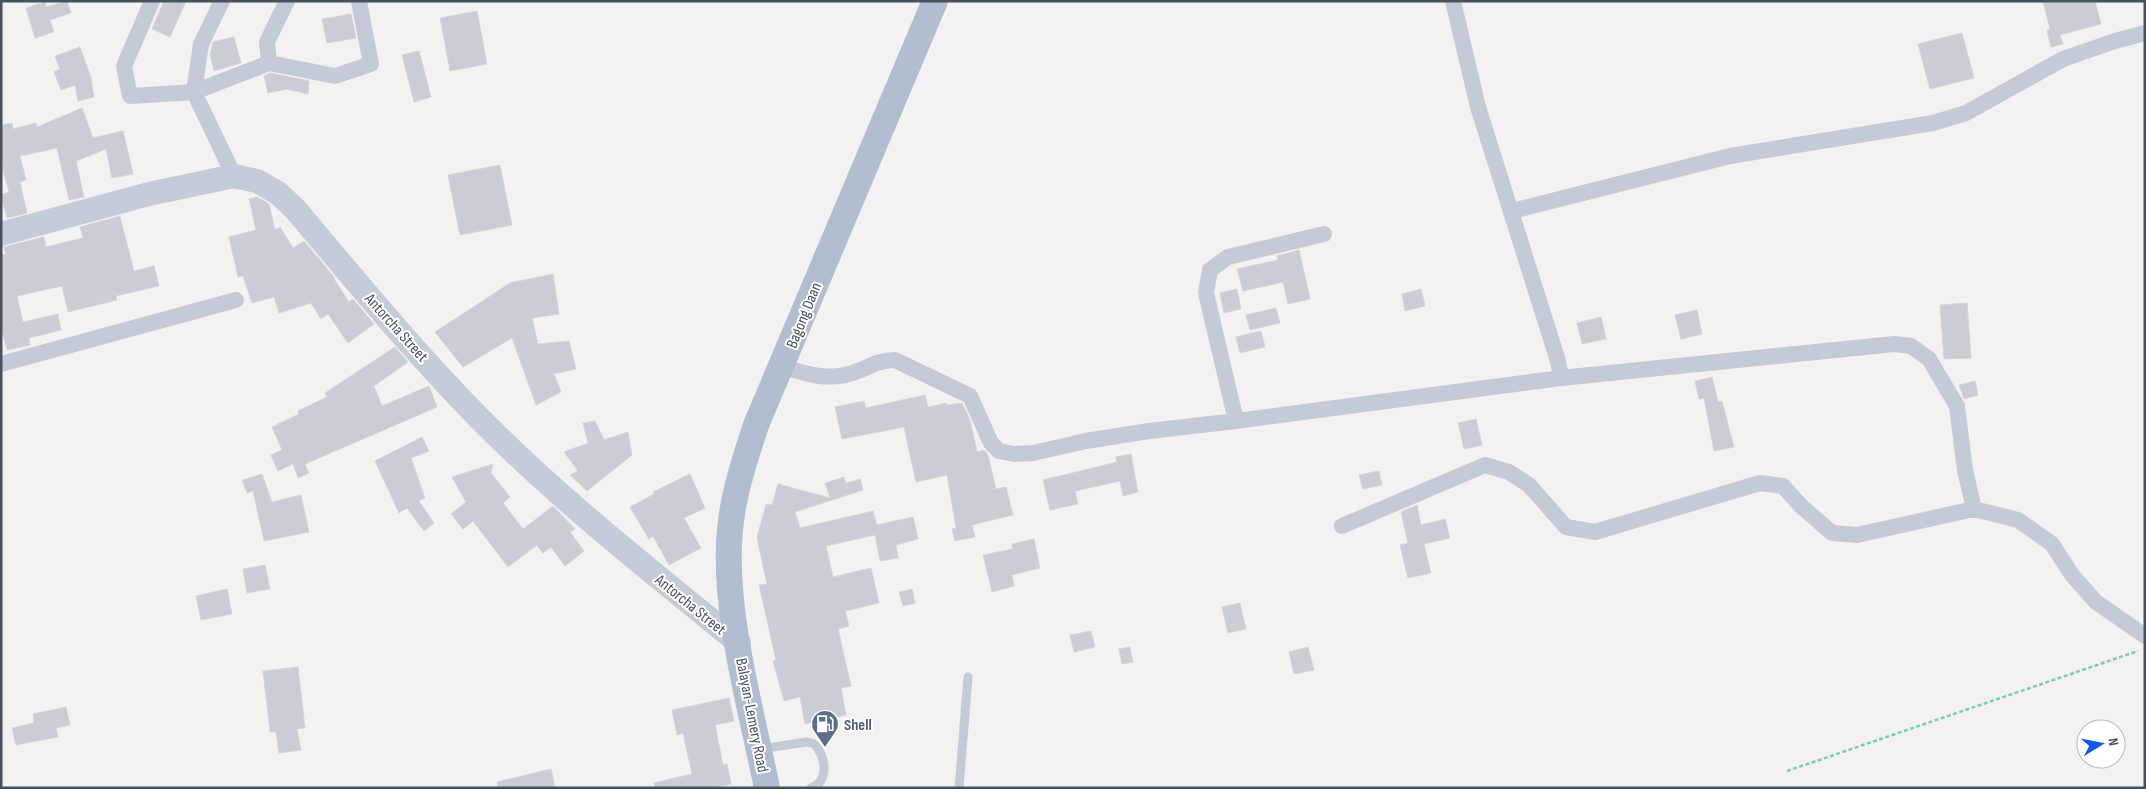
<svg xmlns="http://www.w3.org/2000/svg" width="2146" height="789" viewBox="0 0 2146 789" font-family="'Sofia Sans Condensed',sans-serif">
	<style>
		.building { fill: #cbcdd4; stroke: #d5d6dd }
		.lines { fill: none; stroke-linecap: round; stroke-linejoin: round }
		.path { stroke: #76d0af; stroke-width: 2.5; stroke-dasharray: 4 2.5; stroke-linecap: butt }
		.service { stroke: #c5cbd6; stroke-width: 9 }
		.minor { stroke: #c5cbd6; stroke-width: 16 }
		.secondary { stroke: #c4ccda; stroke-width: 24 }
		.primary { stroke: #b1bdd0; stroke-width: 26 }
		.labels { text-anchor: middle; stroke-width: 4; stroke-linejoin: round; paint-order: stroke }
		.street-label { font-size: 16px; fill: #48525f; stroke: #fff }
		.service-label { font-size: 16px; font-weight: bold; fill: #4e5e75; stroke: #fff; text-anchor: start }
	</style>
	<rect width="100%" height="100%" fill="#f4f1f1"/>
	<path class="building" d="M67,1l4,12 -21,7 4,12 -19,6 -9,-30 19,-6 1,5z
		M164,1h22l-16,36 -18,-8z
		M2043,1h52l6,23 -41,11 3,9 -12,3 -4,-17 3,-1z
		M477,11l10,53 -37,7 -10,-53z
		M351,14l5,24 -29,5 -5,-24z
		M1962,33l12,45 -44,11 -12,-45z
		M234,37l7,26 -27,8 -4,-17 3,-12z
		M80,47l11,31 3,19 -16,4 -3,-16 -14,5 -7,-18 6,-3 -5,-13z
		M419,51l12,46 -17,5 -12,-47z
		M270,73l39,8 -1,13 -21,-5 -19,4 -4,-17z
		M82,108l11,30 30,-7 10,43 -21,4 -6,-29 -30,12 8,36 -15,3 -12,-52 -37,8 6,24 -6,2 7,31 -20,5 -6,-23 8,-3 -8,-29v-38l11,-2 1,6 23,-6 1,4z
		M500,165l12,60 -52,10 -12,-60z
		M257,197l12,7 6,26 5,-3 13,21 11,-7 31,37 -1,1 15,23 4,-3 21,25 -26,19 -20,-29 -7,5 -10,-16 -32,10 -5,-16 -22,6 -9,-27 -5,1 -9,-40 27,-7 -7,-31z
		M120,216l14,55 20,-5 5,20 -43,10 1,4 -49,12 -6,-26 -45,10 6,26 35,-8 3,16 -32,8 1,7 -23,5 -4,-16 -2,1v-80l5,-1 -2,-7 40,-10 2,10 37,-9 -3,-11z
		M1299,250l11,49 -22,5 -5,-22 -40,9 -6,-22 41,-9 -1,-4z
		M553,274l6,40 -27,4 6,26 31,-3 7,28 -22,5 7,18 -25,13 -24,-67 -49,29 -28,-35 75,-49z
		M1237,289l4,20 -17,4 -4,-20z
		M1421,289l4,17 -20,5 -3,-17z
		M1967,303l4,55 -27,1 -4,-54z
		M1276,308l4,15 -30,7 -4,-15z
		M1697,310l5,24 -21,5 -6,-24z
		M1601,317l5,22 -24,5 -5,-21z
		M1261,331l4,16 -25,6 -4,-16z
		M395,347l13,15 -34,24 8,20 47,-20 8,21 -132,57 4,9 -11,5 -5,-14 -15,7 -7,-16 11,-5 -10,-23 27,-13 -1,-3 29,-14 -2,-4z
		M1712,377l6,25 4,-1 12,46 -20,4 -10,-53 -5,1 -4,-18z
		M1975,381l3,14 -14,4 -5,-14z
		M925,395l3,12 19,-4v2l15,-2 8,17 7,32 7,-2 4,5 8,34 10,-2 7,28 -41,10 3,12 -20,4 -3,-12 4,-1 -9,-53 -31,7 -12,-55 -62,12 -7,-32 29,-6 2,7z
		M1476,419l6,26 -18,4 -6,-26z
		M595,421l9,19 24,-8 4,23 -45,36 -17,-16 8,-4 -14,-19 24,-9 -5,-20z
		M422,437l7,14 -18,7 14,40 -6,3 15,22 -10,8 -17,-23 -8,5 -24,-52z
		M1131,454l7,38 -15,4 -3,-15 -45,10 3,13 -28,6 -7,-30 74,-18 -1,-5z
		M493,464l-2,9 19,24 -7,6 20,26 30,-23 22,23 -5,3 14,19 -19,15 -14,-19 -8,6 -6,-8 -29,22 -35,-46 -10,8 -12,-15 15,-12 -14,-25z
		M1379,471l3,14 -19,4 -4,-14z
		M262,474l10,28 29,-7 8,37 -45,9 -11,-50 -6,2 -5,-13z
		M690,474l15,34 -21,10 17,30 -32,17 -16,-29 -4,3 -19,-32 24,-13 -1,-2z
		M844,477l2,6 14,-4 3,11 -68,22 5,16 73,-17 4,14 36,-8 5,22 -22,6 2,13 -18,3 -5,-26 -49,11 7,31 38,-9 8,35 -34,8 4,15 -11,3 13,57 -10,2 5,27 -41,9 -5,-27 -16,4 -7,-25 -4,-15 3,-1 -17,-75 8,-1 -10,-46 9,-34 6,1 6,-21 52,14 -5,-15z
		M1417,505l4,20 24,-6 5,19 -26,6 7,29 -23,5 -8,-33 8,-2 -7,-31z
		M1034,539l6,29 -28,7 2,11 -22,6 -9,-37 30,-6 -1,-5z
		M265,565l5,24 -23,4 -4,-24z
		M227,589l5,25 -31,6 -5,-24z
		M912,589l3,14 -12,3 -4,-14z
		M1240,603l6,26 -18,4 -6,-26z
		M1091,631l4,16 -21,5 -4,-17z
		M1130,647l3,15 -11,2 -3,-15z
		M1308,647l6,23 -20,4 -5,-22z
		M298,667l7,61 -8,1 4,21 -22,3 -3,-21h-6l-7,-61z
		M729,698l5,23 -19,4 8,40 4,-1 4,20 -18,4h-58l-1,-5 38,-9 -9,-41 -6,2 -5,-25z
		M66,707l4,18 -14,3 2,9 -42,8 -4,-17 22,-5 -1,-9z
		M551,769l4,19h-57l-1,-6z"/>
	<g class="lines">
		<path class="path" d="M1787,771l351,-120"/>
		<path class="service" d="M760,749l47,-7 7,2c12,11 16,38 -3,44
			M959,788l9,-111"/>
		<path class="minor" d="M152,1l-28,65 6,30 64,-4 75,-29 -2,-21 20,-41
			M222,1l-21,43 -7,48 40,84
			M1453,1l25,106 80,254 3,17
			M269,63l66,13 36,-12 -12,-63
			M1512,211l218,-55 203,-33 33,-10 97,-54 52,-18 30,-8
			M1,364l235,-64
			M782,366c26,9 49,16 76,5 13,-5 22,-11 37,-11l75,36 21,47 8,8 15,3 19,-1 53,-12 63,-10 87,-10 325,-43 333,-34 17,2 18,13 28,47 8,64 9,39
			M1236,421l-30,-128 4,-23 18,-13 96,-23
			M1342,526l143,-61 24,7 20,13 37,42 29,5 165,-49 23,3 18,20 31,27 25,2 117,-26 44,11 34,24 20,31 24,27 49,34"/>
		<path class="secondary" d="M1,234l148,-40 85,-18 23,5 21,12 17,16c60,71 119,143 184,209 81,82 171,152 260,225"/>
		<path class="primary" d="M767,788c-16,-80 -47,-187 -36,-267 4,-33 15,-65 25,-96l179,-424"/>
	</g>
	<defs>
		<symbol id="fuel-pin" viewBox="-11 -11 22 30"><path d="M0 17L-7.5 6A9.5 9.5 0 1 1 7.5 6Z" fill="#5c6f8a" stroke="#fff"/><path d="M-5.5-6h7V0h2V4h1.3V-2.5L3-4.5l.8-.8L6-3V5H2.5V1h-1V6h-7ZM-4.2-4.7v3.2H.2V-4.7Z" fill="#fff"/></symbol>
	</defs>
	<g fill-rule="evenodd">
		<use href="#fuel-pin" x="809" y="708" width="32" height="43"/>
	</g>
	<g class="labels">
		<g class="street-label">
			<text transform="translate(803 315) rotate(-68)" y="6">Bagong Daan</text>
			<text transform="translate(397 327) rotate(48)" y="6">Antorcha Street</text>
			<text transform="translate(691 604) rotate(39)" y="6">Antorcha Street</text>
			<text transform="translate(753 715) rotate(79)" y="6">Balayan-Lemery Road</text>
		</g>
		<g class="service-label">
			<text x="844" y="730">Shell</text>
		</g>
	</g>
	<rect width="2146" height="789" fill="none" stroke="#48525f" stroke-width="5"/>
	<g transform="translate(2101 744) rotate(80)"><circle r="24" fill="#ffffff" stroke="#b6babf"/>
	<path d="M0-4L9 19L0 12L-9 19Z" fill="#1557ea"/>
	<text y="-8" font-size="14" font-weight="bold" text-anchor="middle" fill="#48525f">N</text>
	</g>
</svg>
